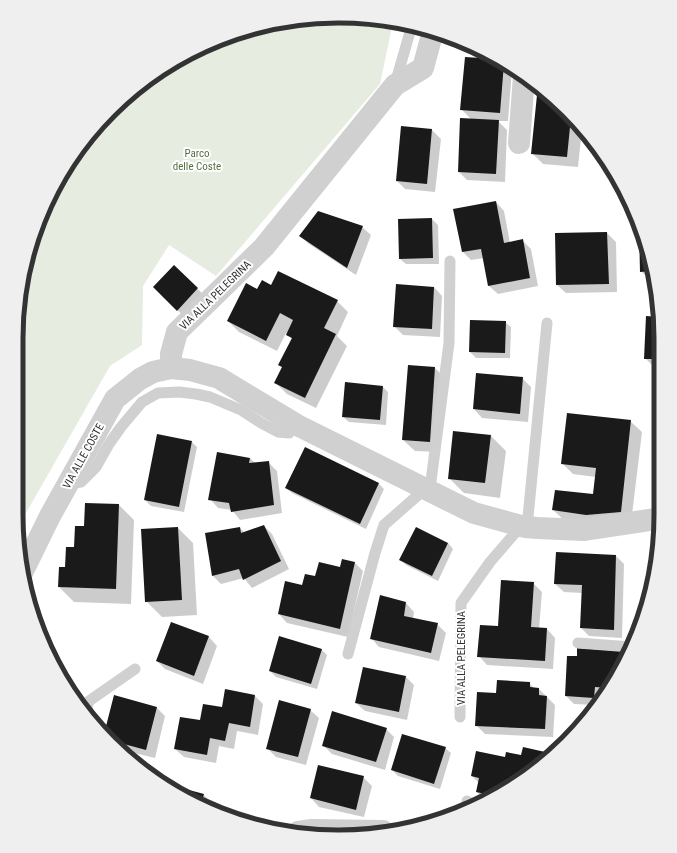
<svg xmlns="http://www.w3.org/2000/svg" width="677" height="853" viewBox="0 0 677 853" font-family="'Roboto Condensed',sans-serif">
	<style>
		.green { fill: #e6ecdf }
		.shadow { fill: #0003 }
		.building { fill: #1a1a1a }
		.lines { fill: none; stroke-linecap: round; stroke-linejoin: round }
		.service { stroke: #d0d0d0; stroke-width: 11 }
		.minor { stroke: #d0d0d0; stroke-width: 22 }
		.tertiary { stroke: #d0d0d0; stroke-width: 22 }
		.labels { text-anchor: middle; stroke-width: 4; stroke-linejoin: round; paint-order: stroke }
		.park-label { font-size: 11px; fill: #56703f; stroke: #fff }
		.street-label { font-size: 11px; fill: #333; stroke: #fff }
		.rim { fill: none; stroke: #333; stroke-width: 5 }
	</style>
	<rect width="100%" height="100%" fill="#fff"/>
	<path class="green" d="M360,17l33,5 -13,62 -164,192 -47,-31 -26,41 -1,59 -32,21 -92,161 -2,-13 1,-196 16,-83 26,-58 37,-51 81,-67 58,-26 62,-14z"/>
	<path class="shadow" d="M467,44l14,5 10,6 -15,1 -9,-9z
		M499,61l13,8 -4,52h-10l9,9 -2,52 -38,-2 -8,-8 13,-52 -10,-10z
		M539,86l43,42 -4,39 -35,-3 -11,-11z
		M402,127l30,3 9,9 -6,53 -30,-3 -8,-8z
		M496,202l8,9 6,32 12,-3 9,9 7,37 -40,8 -9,-8 -5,-28 -13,2 -8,-8z
		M432,219l6,6 1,39h-33l-6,-5z
		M362,227l9,8 -15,40 -47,-31 -9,-8z
		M607,233l9,9 1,50 -51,1 -9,-8z
		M640,233l10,22 4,25h-4l-9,-9z
		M174,266l32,31 -20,21 -24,-22z
		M279,272l58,29 11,11 -11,24 10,10 -31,62 -29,-14 -11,-11 7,-15 -4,-3 13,-26 -6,-6 -9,18 -38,-19 -11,-11 30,-30 14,-5z
		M434,287l8,9 -2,41 -37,-2 -9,-9z
		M647,317l13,1 -1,49h-5l-9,-9z
		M505,322l6,5 -1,31h-34l-6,-6z
		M435,368l11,11 -6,73 -25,-1 -12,-11z
		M522,378l9,9 -3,35 -46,-4 -8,-9z
		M383,387l5,5 -2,33 -37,-3 -6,-5z
		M630,421l12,11 -11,91 -66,-2 -12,-11 41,-15 2,-18 -23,-3 -11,-11z
		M491,436l15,15 -6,47 -36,-5 -15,-15z
		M192,442l5,5 -13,65 -33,-6 -6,-6z
		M305,448l74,36 5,5 -18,40 -74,-36 -6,-5z
		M250,458l5,5 13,-1 9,9 5,42 -42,7 -8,-10 -14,-2 -8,-9z
		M119,505l15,15 -3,84 -57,-2 -15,-15 7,-19 19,-41z
		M264,526l8,8 17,35 -37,19 -8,-10 -23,6 -8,-8 27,-48 5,5z
		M178,528l15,15 4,72 -35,2 -16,-16z
		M448,543l5,6 -15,32 -32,-16 -5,-5z
		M616,556l8,8 -2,74 -33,-2 -8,-8 1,-35 -18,-1 -9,-8z
		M342,560l13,3 8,8 -15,66 -61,-14 -8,-9 37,-37 24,-9z
		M533,583l9,9 -3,37h8l8,9 -2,31 -66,-4 -8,-9 19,-29z
		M406,603l8,9 -1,7 24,5 9,9 -7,28 -60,-14 -8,-9z
		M171,623l38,14 8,9 -14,38 -38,-15 -8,-8z
		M321,649l6,6 -10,34 -41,-12 -6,-6z
		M620,652l6,6 -19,36 -2,1h-2v3l-7,7 -22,-1 -8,-8z
		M406,677l8,8 -7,35 -42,-9 -9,-8z
		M529,683l6,6h4l16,16 -2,32 -68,-3 -9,-9 21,-31z
		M255,696l8,8 -5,31 -21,-4 -3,18 -15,-3 -3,17 -32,-6 -9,-8 25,-28 23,-12z
		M115,697l42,11 8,8 -10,42 -37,-9 -8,-7 -5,-7z
		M310,710l9,8 -13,47 -30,-8 -9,-9z
		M386,729l8,8 -9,33 -53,-16 -9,-9z
		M445,748l6,5 -11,36 -42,-13 -6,-6z
		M553,754l-2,3 -51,37 -15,6 -8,-8 2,-9 -7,-7 34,-18z
		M363,777l9,9 -8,31 -45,-10 -8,-9z
		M177,794l27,1 5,5 -1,6z"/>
	<path class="building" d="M465,57l32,2 7,4 -4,50 -40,-3z
		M538,85l33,32 -4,40 -36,-3z
		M460,118l39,2 -3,54 -38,-2z
		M401,126l31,3 -5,55 -31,-3z
		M496,201l8,42 19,-4 7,39 -42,8 -7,-37 -19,3 -9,-43z
		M318,211l45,15 -16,42 -48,-32z
		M432,218l1,40 -34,1 -1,-40z
		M639,229l11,26 3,16 -13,1z
		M607,232l2,52 -53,1 -1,-52z
		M174,265l24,23 -21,23 -24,-24z
		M278,271l60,29 -14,28 12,6 -31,64 -31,-15 8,-16 -4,-2 14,-27 -6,-3 7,-15 -13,-7 -14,28 -39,-20 19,-38 11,6 5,-9 9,5z
		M396,284l38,3 -2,42 -39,-2z
		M646,316l14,1 -1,42h-15z
		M470,320l36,1 -1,32 -36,-1z
		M408,365l27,2 -5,75 -28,-2z
		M476,373l47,4 -3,37 -47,-5z
		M345,382l38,4 -3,34 -38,-3z
		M567,413l64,7 -10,92 -35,3 -34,-5 3,-20 38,4 3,-26 -35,-4z
		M453,431l38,4 -6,48 -37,-4z
		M157,434l35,7 -13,66 -35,-7z
		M305,447l74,36 -19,41 -75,-36z
		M217,452l33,6 -1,5 20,-2 5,44 -43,7 -2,-9 -21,-3z
		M85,503l34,1 -3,85 -58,-2 1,-20h6l1,-20h8l1,-21h9z
		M264,525l17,36 -38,19 -4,-11 -27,7 -7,-43 35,-6 1,6z
		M178,527l4,73 -37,2 -4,-73z
		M416,527l32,16 -16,33 -33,-16z
		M556,552l60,3 -2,75 -34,-2 2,-43 -28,-1z
		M342,559l13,3 -15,67 -62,-15 7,-33 17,4 3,-11 10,2 4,-14 21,5z
		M501,580l33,2 -3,45 16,1 -2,33 -68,-4 3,-32 18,1z
		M380,595l26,7 -2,14 34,7 -7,30 -61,-14z
		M171,622l38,14 -15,40 -38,-15z
		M279,636l43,13 -11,35 -42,-13z
		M577,648l43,3v9h5l-15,28 -15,-1 -1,11 -29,-2 2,-40h10z
		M363,667l43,9 -7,36 -44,-9z
		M497,680l33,2v5l9,1v7l8,1 -2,33 -70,-3 2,-34 19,1z
		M225,689l30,6 -5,32 -21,-4 -4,18 -15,-3 -3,17 -33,-6 6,-32 20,3 3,-16 19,3z
		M114,695l43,12 -11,43 -37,-10 -5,-6z
		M279,700l32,9 -13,48 -32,-8z
		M332,711l55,17 -11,34 -54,-16z
		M402,734l44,13 -12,37 -43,-14z
		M523,747l31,7 -3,3 -51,37 -5,2 -19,-4 3,-14 -8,-2 5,-25 29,6 1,-5 15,3z
		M318,765l46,11 -8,34 -46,-12z
		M163,783l41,11 -3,10 -24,-10z"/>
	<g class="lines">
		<path class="service" d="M395,84l17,-59
			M68,484l13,-2 15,-15 13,-23 12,-17 21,-25 16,-9 21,-1 17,2 14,3 31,13 20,13 17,9 11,1 8,-8
			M578,643l53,4
			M348,654l27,-101 9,-28 41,-36 6,-8 18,-138 1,-82
			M86,711l3,-10 46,-32
			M460,717l1,-114 29,-41 25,-29 10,-6 3,-10 19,-194
			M467,801l2,6"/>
		<path class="minor" d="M519,143l5,-67
			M171,368v-14l6,-22 87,-85 131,-162 28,-17 10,-37"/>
		<path class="tertiary" d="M23,571l27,-55 65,-117 25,-20 13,-7 18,-4 19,2 29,8 78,47 177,88 51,14 13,1 45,2 73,-11
			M298,832l14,-2 71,1"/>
	</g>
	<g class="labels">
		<g class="park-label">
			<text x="197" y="157">Parco<tspan x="197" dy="13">delle Coste</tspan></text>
		</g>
		<g class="street-label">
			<text transform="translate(215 295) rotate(-44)" y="4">VIA ALLA PELEGRINA</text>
			<text transform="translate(83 456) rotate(-61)" y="4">VIA ALLE COSTE</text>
			<text transform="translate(461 658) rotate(-90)" y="4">VIA ALLA PELEGRINA</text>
		</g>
	</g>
	<path d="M0 0H677V853H0ZM338 23H339A315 315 0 0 1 654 338V515A315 315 0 0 1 339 830H338A315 315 0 0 1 23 515V338A315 315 0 0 1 338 23Z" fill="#efefef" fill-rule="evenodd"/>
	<path class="rim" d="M338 23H339A315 315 0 0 1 654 338V515A315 315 0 0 1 339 830H338A315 315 0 0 1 23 515V338A315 315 0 0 1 338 23Z"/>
</svg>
